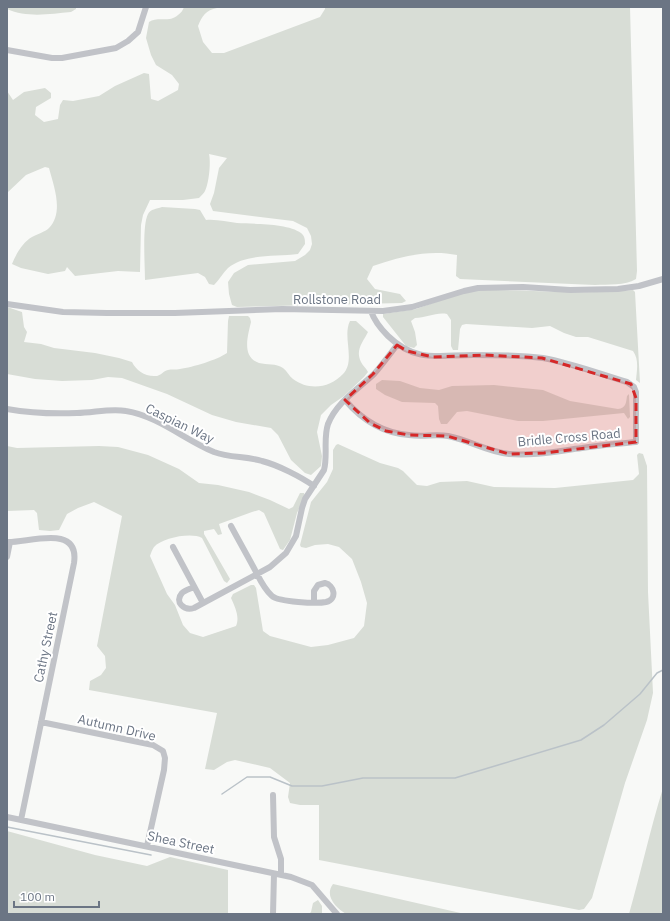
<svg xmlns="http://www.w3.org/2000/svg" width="670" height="921" viewBox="0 0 670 921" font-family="'IBM Plex Sans',sans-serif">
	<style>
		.green { fill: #d8ddd6 }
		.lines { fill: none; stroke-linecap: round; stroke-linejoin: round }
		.stream { stroke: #bac2c8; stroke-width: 1.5 }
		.minor { stroke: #c1c3c8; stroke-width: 6 }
		.marked { fill: #d62828; fill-opacity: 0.2; stroke: #d62828; stroke-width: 3; stroke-dasharray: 8 5; stroke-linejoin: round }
		.labels { text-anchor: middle; stroke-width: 4; stroke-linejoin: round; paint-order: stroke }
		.street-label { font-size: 13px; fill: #6b7584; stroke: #fff }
	</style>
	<rect width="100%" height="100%" fill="#f8f9f7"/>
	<path class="green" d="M7,7h69v2l-5,3c-21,2 -44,6 -64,-3z
		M184,7h34l-1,1c-11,2 -15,8 -19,18l5,16 9,11h12l96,-36 5,-8v-2h305l7,264 -1,8c-11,7 -28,5 -41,6l-135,-6 -4,-3 1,-21c-29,-6 -57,2 -84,11l-6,13 8,10 25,5 6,7 -4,2 -165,4 -5,-2 -3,-11 -1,-12 6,-9 14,-8 47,-4 10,-6 5,-5 2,-6 -1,-8 -4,-8 -14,-7 -80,-10 -3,-7 4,-11 5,-25 8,-10 -18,-4c2,8 0,29 -4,37 -1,2 -4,5 -6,7l-16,2h-33l-7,15 -2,10 -1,47 -22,-1 -43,5 -8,-9 -2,4 -17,3 -27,-6 -9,-4c4,-10 11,-22 20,-27 5,-3 13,-5 17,-9 15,-16 5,-41 0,-60l-4,-1 -19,8 -19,18v-102l6,9 11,-8 21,-4 6,5v5l-15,9 -1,8 9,7 14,-3 2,-14 3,-5 10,1 26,-5 16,-10 29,-13 5,1 2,25 7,2 20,-11 1,-6 -7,-9 -16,-10 -5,-10 -5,-17 3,-16c8,-6 21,1 29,-7 3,-2 5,-5 6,-8z
		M162,207l33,2 5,1 6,10c11,-1 21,2 31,3 17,1 51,0 64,10 4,3 4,7 4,11l-7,10c-22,3 -52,-1 -70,14 -5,5 -9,12 -14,17l-5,-1 -4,-7 -7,-4 -53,7c0,-14 -3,-55 3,-66 3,-5 8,-5 14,-7z
		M484,290c50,0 100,5 149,0l2,2 5,91 -4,-3c1,-10 3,-21 -3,-29l-45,-14h-12l-12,-4 -14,-7 -18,2 -66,-4 -4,1 -2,4 -2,21h-5l-2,-4v-26l-4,-6c-11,-2 -21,4 -32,4l-4,3 4,11 2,13 -3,3 -8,-2 -23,-29v-3l33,-5 48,-17z
		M7,307l15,5 2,15 3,5 -3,10 17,2 13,4 41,5 24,5 13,4c4,8 12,14 22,14 6,1 9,-5 14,-6 3,-1 8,0 12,-1 13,-2 37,-9 47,-16l1,-32 1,-5h19l2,2 1,4c-3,13 -10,35 8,41 8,2 17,0 24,5 4,3 6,8 10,11 16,12 37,9 50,-5 13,-14 -1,-37 7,-53h6l12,11c-5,10 -13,18 -7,30 2,4 5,6 7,10l-4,5 -20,19 -13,9 -10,10 -4,17 5,24 -1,10 -10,9 -6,-2 -14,-13 -13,-25 -7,-7 -35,-6 -24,-7 -45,-21 -45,-16 -14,-1 -16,3 -30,1 -27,-2 -28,-5z
		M382,380l18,1 20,7 19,2 13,-4 42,-1 49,5 27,11 48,8c8,-1 8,-6 9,-13l2,-2 1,23 -2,2 -4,-6 -81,8h-25l-51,-10 -10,1 -10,12h-6l-2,-5 -1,-13 -3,-3 -33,-1 -17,-7 -9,-6v-5z
		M338,444l42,19 18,5 5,3 14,14 10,1 13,-4 27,-1 27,6 61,1 78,-8 6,-6 -2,-19 2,-2 4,1 4,12 1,126 5,101 -6,27 -22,63 -33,115 -8,11 -5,1 -260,-50v-55h-19l-10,-2 -2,-6 2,-14 -20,-15 -35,-8 -8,2 -13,8 -9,-1 12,-56 -128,-23 1,-9 11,-6 5,-7 -1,-12 -8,-10 25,-130 -28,-14 -16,6 -11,6 -8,16 -9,1 -11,-1 -2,-17 -3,-3 -27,1v-65l10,2 82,-2 19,1 30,8 31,14 20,14 19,2 31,7 21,8 19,9 4,-2 7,-14h4l1,3 -8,17 -7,27 -7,10 -3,-1 -16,-36 -5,-3 -7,2 -33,12 3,10 -4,1 -4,-6 -10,2v3l26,45 -3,4 -3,-2 -22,-43c-11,-6 -40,0 -48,9 -2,3 -3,6 -4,9l17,38 8,11 8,20 7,8 13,4 33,-11c4,-9 -1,-19 -5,-28l2,-4 18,-9h3l2,3 7,43 7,5 41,11 17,-2 26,-7 10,-12 3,-23 -6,-21 -9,-23 -13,-12 -11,-3 -13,1 -9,3 -5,-1 -1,-2 11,-43 16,-20 6,-13v-19l3,-5z
		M663,788v126h-34c12,-42 21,-84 34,-126z
		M7,831l88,24 52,11 23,-9 58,13v44h-221z
		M333,884l132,30h-119c-10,-6 -22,-18 -13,-30z
		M318,900l4,6v8h-13l2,-2 2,-9z"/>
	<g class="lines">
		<path class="stream" d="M222,794l25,-17h23l22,9h30l41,-8h92l126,-38 23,-15 36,-31 17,-21 6,-3
			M7,827l144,28"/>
		<path class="minor" d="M7,50l45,8h10l54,-10 12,-7 10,-9 8,-25
			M7,304l56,8 44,1h68l107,-4 101,2 29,-4 52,-16 14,-3 45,-1 47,3 48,-1 21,-3 24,-7
			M345,400c17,20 37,33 64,35 13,2 27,-1 39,1 21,4 40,16 61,18 25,2 49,-3 73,-6 18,-3 36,-4 54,-6v-50l-2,-5 -7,-5c-27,-8 -56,-19 -84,-24 -23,-3 -47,-3 -70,-3 -35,0 -57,8 -85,-19 -7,-7 -14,-16 -17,-25
			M7,409c23,4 47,5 70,4 16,0 33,-5 49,-2 32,5 59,29 88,41 16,6 32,4 48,9 16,4 39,16 52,25
			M231,526c8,15 16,29 24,44 4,8 9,19 17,26 7,6 45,8 54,6 12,-3 8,-17 -1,-19l-7,2 -4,6v11
			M7,542c21,1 73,-19 67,21l-53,257
			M173,547l30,56
			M7,557l3,-15
			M194,587c-4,2 -9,3 -12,6 -8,9 2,18 12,15l76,-41 16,-14 10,-17 6,-28 3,-9 19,-29c4,-15 -1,-31 4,-46 9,-22 29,-34 46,-50 8,-9 16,-20 23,-29
			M41,722l112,23 10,6 2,7 -1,12 -17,76
			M273,795l1,42 7,22v16
			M7,817l284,60 21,8 25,29
			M273,914l1,-40"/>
	</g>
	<path class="marked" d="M397,345l10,6 26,6 51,-2 58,3 89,26 5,14v44l-92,11 -35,1 -62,-18 -38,-1 -23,-4 -16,-8 -25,-23 28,-26z"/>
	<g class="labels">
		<g class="street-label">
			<text x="337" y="304">Rollstone Road</text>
			<text transform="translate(180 423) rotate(26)" y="5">Caspian Way</text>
			<text transform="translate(569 437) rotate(-5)" y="5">Bridle Cross Road</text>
			<text transform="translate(45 647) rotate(-78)" y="5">Cathy Street</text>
			<text transform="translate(117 727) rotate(13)" y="5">Autumn Drive</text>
			<text transform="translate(181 842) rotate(12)" y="5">Shea Street</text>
		</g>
	</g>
	<rect width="670" height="921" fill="none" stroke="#6b7584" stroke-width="16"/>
	<path d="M14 901v6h85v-6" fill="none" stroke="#6b7584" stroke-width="2"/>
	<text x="20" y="901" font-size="12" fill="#6b7584" stroke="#ffffff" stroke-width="3" paint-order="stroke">100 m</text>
</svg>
